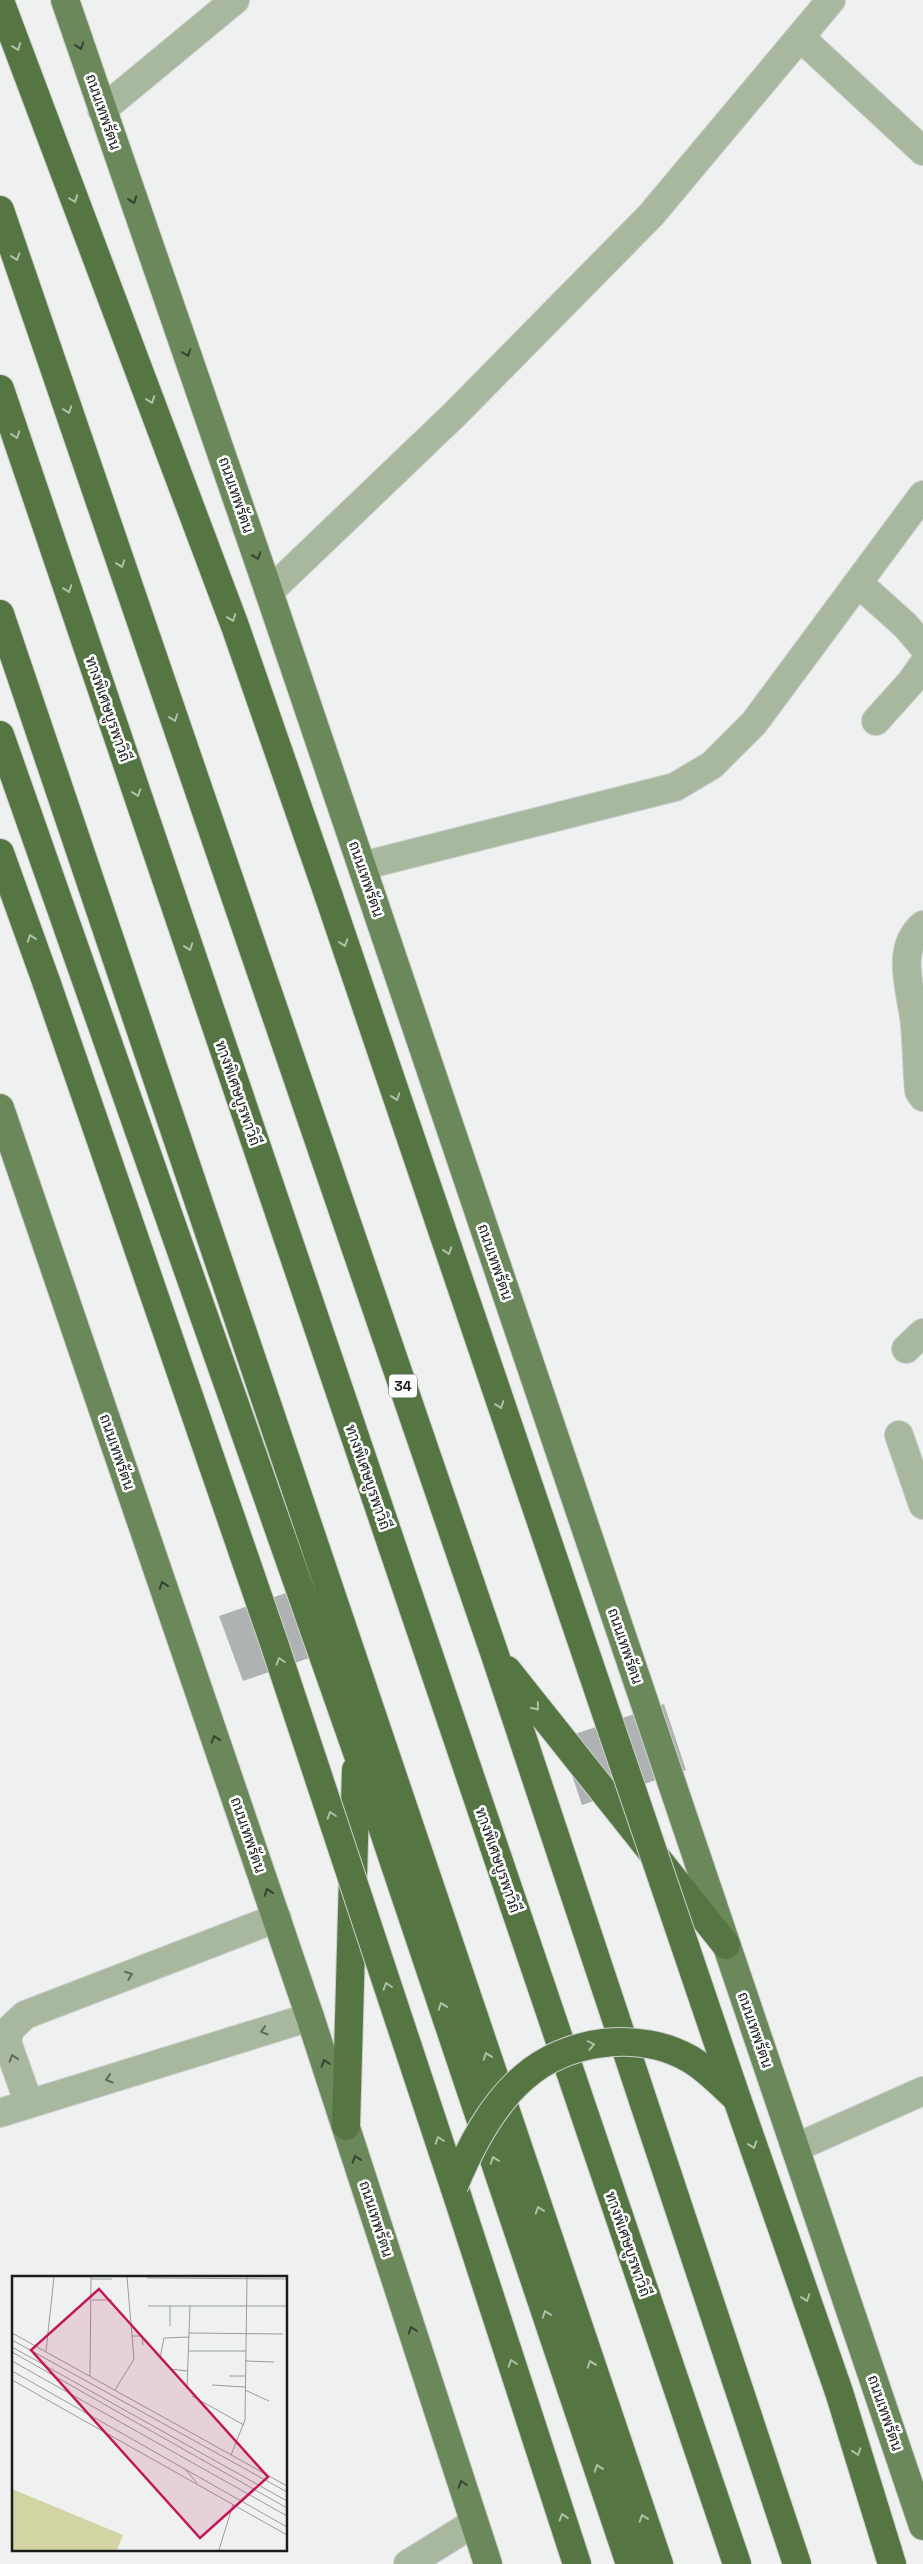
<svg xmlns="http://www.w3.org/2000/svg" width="923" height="2564" viewBox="0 0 923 2564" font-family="'Space Grotesk',Sarabun,sans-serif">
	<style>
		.building { fill: #aeb2b2 }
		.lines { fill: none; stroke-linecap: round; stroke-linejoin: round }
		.minor-casing { stroke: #cccfcd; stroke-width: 30 }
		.major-casing { stroke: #cccfcd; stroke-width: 30 }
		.highway-casing { stroke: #cccfcd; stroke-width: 30 }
		.minor { stroke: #a8b89f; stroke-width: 28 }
		.major { stroke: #6b885b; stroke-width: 28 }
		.highway { stroke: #557642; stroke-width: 28 }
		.highway-bridge-casing { stroke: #cccfcd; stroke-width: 30; stroke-linecap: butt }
		.highway-bridge { stroke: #557642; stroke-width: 28 }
		.oneway { stroke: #364231 }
		.oneway2 { stroke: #b0c1a8 }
		.oneway3 { stroke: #616a5d }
		.labels { text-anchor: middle; stroke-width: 5; stroke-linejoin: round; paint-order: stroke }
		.shield { fill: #fbfefc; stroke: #5e605e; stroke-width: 1 }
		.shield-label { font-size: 14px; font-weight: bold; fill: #1a1c1b }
		.street-label { font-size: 15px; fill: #1a1c1b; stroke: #fbfefc }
		.inset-road { fill: none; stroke: #999c9a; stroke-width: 1 }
		.view { fill: #c2185b; fill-opacity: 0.15; stroke: #c2185b; stroke-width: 2.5 }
		.inset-edge { fill: none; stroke: #1a1c1b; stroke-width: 2.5 }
	</style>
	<rect width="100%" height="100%" fill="#eef1ef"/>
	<path class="building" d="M309,1585l23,65 -89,31 -24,-65z
		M664,1704l22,66 -104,35 -22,-66z"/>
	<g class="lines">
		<defs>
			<path id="minor" d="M800,37l123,114
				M102,110l133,-110
				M858,583l47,42 18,21
				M269,592l186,-178 196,-199 180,-215
				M876,721l35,-39 12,-17
				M362,866l313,-79 37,-22 42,-42 169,-228
				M923,925c-29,24 -11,68 -8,100 2,22 2,44 4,66l4,6
				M906,1349l17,-16
				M899,1435l24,70
				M29,2104l-22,-62 3,-13 15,-14 252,-97
				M0,2113l310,-96
				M795,2148l128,-57
				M408,2564l66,-41"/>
			<path id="major" d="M65,0l204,592 654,1934
				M0,1108l310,909 178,547"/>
			<path id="highway" d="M0,1l235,625 94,271
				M0,210l495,1445 302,909
				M0,389l737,2175
				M0,614l659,1950
				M0,735l357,1017 273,812
				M0,853l47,131
				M507,1670l219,275
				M737,2099l102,293 53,172
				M346,2126l10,-356
				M454,2186l123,378"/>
		</defs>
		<use href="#minor" class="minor-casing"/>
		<use href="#major" class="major-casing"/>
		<use href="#highway" class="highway-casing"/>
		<use href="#minor" class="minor"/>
		<use href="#major" class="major"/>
		<use href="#highway" class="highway"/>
		<defs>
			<path id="highway-bridge" d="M329,897l408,1202
				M47,984l226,656 181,546
				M454,2186c16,-39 37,-80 69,-108 43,-39 116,-48 167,-19 17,10 30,24 44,37"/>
		</defs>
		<use href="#highway-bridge" class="highway-bridge-casing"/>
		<use href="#highway-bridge" class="highway-bridge"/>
	</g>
	<defs><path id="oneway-chevron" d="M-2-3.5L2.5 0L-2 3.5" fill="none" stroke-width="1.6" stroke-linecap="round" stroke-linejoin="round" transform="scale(1.25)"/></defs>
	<g class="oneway">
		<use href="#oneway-chevron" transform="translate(80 46) rotate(71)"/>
		<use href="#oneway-chevron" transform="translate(133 200) rotate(71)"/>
		<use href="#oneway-chevron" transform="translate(187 353) rotate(71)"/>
		<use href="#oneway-chevron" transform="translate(257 556) rotate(71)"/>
		<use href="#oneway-chevron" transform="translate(163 1585) rotate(-109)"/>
		<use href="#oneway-chevron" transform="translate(215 1739) rotate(-109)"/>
		<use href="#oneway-chevron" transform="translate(268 1892) rotate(-109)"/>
		<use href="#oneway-chevron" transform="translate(325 2063) rotate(-108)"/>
		<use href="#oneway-chevron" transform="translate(356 2159) rotate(-108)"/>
		<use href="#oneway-chevron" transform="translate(412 2330) rotate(-108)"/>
		<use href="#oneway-chevron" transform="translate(462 2484) rotate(-108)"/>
	</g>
	<g class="oneway2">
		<use href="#oneway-chevron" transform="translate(17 47) rotate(70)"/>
		<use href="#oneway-chevron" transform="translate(74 199) rotate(69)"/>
		<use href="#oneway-chevron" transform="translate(16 257) rotate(71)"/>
		<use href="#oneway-chevron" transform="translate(151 400) rotate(70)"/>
		<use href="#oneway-chevron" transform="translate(68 410) rotate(71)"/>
		<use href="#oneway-chevron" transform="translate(16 435) rotate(71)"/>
		<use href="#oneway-chevron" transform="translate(121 564) rotate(71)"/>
		<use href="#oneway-chevron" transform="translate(68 589) rotate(71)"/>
		<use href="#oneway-chevron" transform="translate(232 618) rotate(70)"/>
		<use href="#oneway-chevron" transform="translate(174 718) rotate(71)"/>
		<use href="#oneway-chevron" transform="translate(137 793) rotate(71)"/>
		<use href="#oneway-chevron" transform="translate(31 938) rotate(-110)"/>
		<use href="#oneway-chevron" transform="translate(344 943) rotate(71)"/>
		<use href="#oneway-chevron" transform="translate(189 947) rotate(71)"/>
		<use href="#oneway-chevron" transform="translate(396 1097) rotate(71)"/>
		<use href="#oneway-chevron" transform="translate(448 1251) rotate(71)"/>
		<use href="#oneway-chevron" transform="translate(500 1405) rotate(71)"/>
		<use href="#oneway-chevron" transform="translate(280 1661) rotate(-108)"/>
		<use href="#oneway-chevron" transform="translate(536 1707) rotate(51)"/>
		<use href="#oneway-chevron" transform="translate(331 1815) rotate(-108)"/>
		<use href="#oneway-chevron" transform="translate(387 1986) rotate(-108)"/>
		<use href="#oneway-chevron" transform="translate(442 2006) rotate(-109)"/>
		<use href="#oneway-chevron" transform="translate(591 2045) rotate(-11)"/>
		<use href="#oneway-chevron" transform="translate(487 2056) rotate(-109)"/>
		<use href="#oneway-chevron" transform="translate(439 2140) rotate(-108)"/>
		<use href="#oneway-chevron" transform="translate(753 2145) rotate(71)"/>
		<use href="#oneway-chevron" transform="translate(494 2160) rotate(-109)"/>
		<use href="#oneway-chevron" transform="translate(539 2210) rotate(-109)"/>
		<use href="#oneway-chevron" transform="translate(806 2298) rotate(71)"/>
		<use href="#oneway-chevron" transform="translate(546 2314) rotate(-109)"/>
		<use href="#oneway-chevron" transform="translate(512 2363) rotate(-108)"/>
		<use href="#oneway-chevron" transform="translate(591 2364) rotate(-109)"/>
		<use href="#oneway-chevron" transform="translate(857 2452) rotate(73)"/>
		<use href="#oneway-chevron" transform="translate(598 2468) rotate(-109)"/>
		<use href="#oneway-chevron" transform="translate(563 2517) rotate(-107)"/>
		<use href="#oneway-chevron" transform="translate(643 2518) rotate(-109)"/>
	</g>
	<g class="oneway3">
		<use href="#oneway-chevron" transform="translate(129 1975) rotate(-21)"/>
		<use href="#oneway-chevron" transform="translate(264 2031) rotate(163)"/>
		<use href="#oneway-chevron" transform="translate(13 2058) rotate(-109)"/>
		<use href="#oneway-chevron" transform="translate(109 2079) rotate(163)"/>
	</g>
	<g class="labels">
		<rect class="shield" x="389" y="1374.5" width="28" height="23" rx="4"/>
		<g class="shield-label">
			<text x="403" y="1391">34</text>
		</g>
		<g class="street-label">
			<text transform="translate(103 112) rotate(71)" y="5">ถนนเทพรัตน</text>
			<text transform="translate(236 495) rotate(71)" y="5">ถนนเทพรัตน</text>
			<text transform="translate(108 709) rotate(71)" y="5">ทางพิเศษบูรพาวิถี</text>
			<text transform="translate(366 879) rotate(71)" y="5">ถนนเทพรัตน</text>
			<text transform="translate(238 1093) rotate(71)" y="5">ทางพิเศษบูรพาวิถี</text>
			<text transform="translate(495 1262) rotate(71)" y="5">ถนนเทพรัตน</text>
			<text transform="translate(117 1452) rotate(71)" y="5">ถนนเทพรัตน</text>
			<text transform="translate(368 1477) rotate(71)" y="5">ทางพิเศษบูรพาวิถี</text>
			<text transform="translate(625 1646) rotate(71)" y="5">ถนนเทพรัตน</text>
			<text transform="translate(248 1835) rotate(71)" y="5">ถนนเทพรัตน</text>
			<text transform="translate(498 1860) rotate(71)" y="5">ทางพิเศษบูรพาวิถี</text>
			<text transform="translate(755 2030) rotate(71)" y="5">ถนนเทพรัตน</text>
			<text transform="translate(376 2219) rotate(72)" y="5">ถนนเทพรัตน</text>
			<text transform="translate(628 2244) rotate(71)" y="5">ทางพิเศษบูรพาวิถี</text>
			<text transform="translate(885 2413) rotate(71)" y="5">ถนนเทพรัตน</text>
		</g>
	</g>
	<g transform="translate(12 2276)">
		<rect width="275" height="275" fill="#eef1ef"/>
		<path d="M0,213l111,46 -6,15h-105z" fill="#d3d4a3"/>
		<path class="inset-road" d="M135,2l140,1M79,3h21M80,24h20M136,30h139M158,50v-21M0,57l275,153M177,57l94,1M120,60h10l1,9M0,64l275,152M0,71l275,154M34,75l8,-74M176,75h58M0,76l275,156M0,85l275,155M233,85l29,1M0,95l275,156M175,95l-17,-2 -10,-11 4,-20 25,-1M78,100l1,-99M217,100h16M0,104l275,155M200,109l33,2M175,113l3,-84M103,114l19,-31 -7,-82M233,114l24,11M180,120l52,29M219,179l14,-35 2,-143M173,193l12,14M207,274l14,-46"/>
		<path class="view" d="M87,13l169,188 -68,61 -169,-188z"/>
		<rect width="275" height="275" class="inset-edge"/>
	</g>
</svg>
